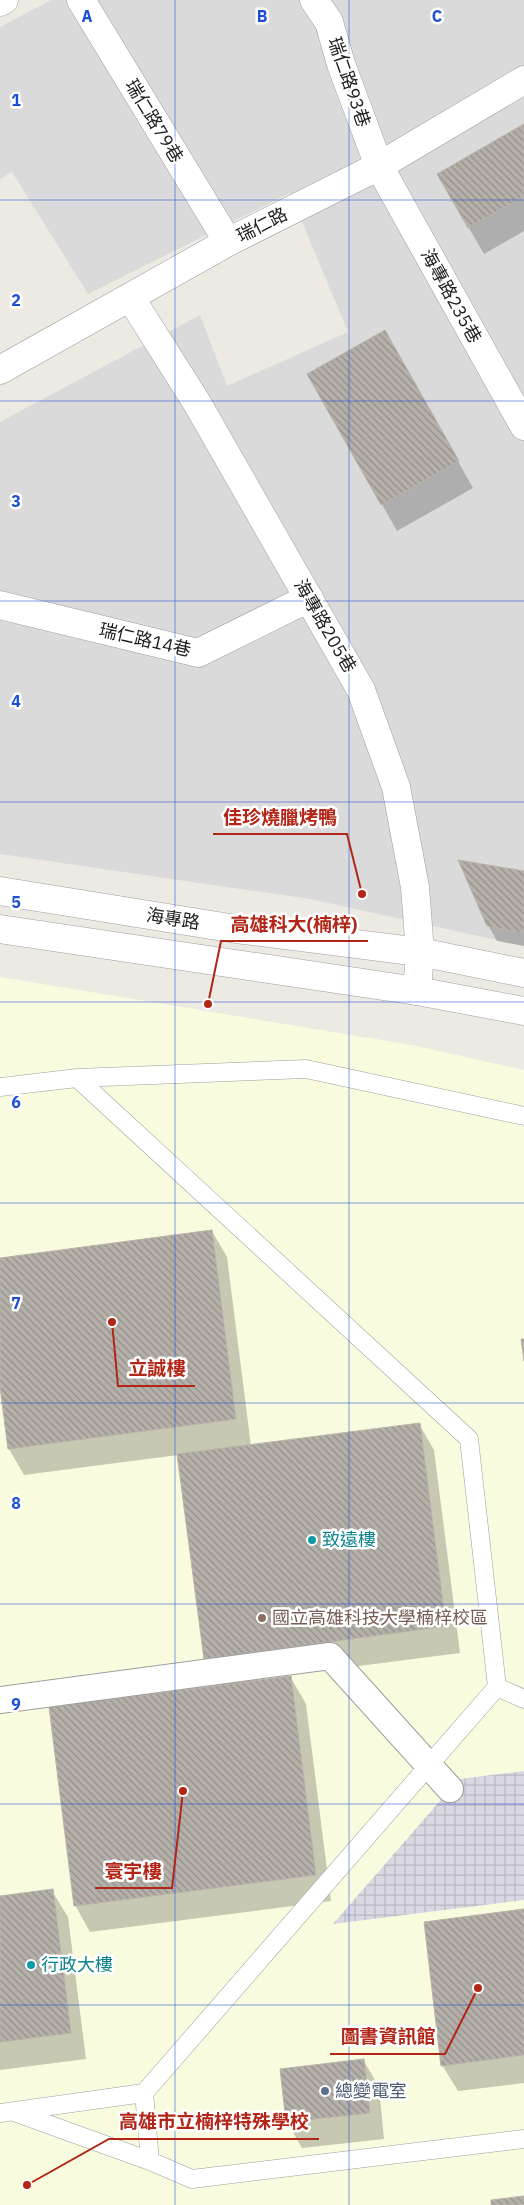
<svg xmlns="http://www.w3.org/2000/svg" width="524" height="2205" viewBox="0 0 524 2205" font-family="'IBM Plex Sans','Noto Sans TC',sans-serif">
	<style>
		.residential { fill: #dadada }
		.education { fill: #f8fbde }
		.plaza { fill: url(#plaza-grid) }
		.shadow { fill: #0003 }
		.building { fill: url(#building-back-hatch); stroke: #bcb3a8 }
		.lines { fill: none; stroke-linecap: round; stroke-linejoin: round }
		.service-casing { stroke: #9e9e9e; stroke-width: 19 }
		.pedestrian-casing { stroke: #9e9e9e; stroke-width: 28 }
		.minor-casing { stroke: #9e9e9e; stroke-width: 29 }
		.tertiary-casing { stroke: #9e9e9e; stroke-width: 29 }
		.service { stroke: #fff; stroke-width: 18 }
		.pedestrian { stroke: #fff; stroke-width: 26 }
		.minor { stroke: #fff; stroke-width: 28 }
		.tertiary { stroke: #fff; stroke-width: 28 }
		.grid { fill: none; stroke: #1d4ed8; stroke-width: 1; stroke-opacity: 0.55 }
		.culture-dot { fill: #0f9aa8; stroke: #fff; stroke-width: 2 }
		.education-dot { fill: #8d6e63; stroke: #fff; stroke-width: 2 }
		.service-dot { fill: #5c6f8a; stroke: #fff; stroke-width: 2 }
		.labels { text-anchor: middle; stroke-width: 5; stroke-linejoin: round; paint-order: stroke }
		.street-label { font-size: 18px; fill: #1d1d1d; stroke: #fff }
		.culture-label { font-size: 18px; fill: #0d838f; stroke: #fff; text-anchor: start }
		.education-label { font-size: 18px; fill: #785e54; stroke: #fff; text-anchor: start }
		.service-label { font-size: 18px; fill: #4e5e75; stroke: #fff; text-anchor: start }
		.grid-label { font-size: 16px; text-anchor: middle; font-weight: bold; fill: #1d4ed8; stroke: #fff; stroke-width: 5; stroke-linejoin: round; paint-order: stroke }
		.leader { fill: none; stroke: #b22517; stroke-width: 2 }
		.callout-dot { fill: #b22517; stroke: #fff; stroke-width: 2 }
		.callout-label { font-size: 19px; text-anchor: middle; font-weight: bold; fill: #b22517; stroke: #fff; stroke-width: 5; stroke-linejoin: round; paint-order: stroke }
	</style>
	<defs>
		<pattern id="plaza-grid" width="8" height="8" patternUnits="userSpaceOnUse" patternTransform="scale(1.25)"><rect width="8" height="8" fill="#d9d8e2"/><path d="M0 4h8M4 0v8" fill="none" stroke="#bab9c1"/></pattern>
		<pattern id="building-back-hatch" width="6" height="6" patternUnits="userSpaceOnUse" patternTransform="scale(1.25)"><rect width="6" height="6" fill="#b5b0aa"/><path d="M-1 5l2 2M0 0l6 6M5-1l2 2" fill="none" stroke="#938f8a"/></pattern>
	</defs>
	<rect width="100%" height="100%" fill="#edeae3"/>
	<path class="residential" d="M51,0h473v946l-214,-47 -310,-45v-432l200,-107 27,71 121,-54 -58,-139 -202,101 -76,-122 -12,7v-152z"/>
	<path class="education" d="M0,977l412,68 112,25v1135h-524z"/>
	<path class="plaza" d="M524,1771v129l-191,24 126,-145z"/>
	<path class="shadow" d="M524,125v106l-40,23 -46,-79z
		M385,332l88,156 -76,43 -89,-157z
		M524,873v73l-27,-5 -9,-16z
		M212,1231l15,26 24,189 168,-22 15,26 26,203 -202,26v3l33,-4 15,26 25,197 -241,31 -15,-27 146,-219 -16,-28 -27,-203 -154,20 -15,-26 -9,-71v-119z
		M52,1891l16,26 18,142 -86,11v-173z
		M524,1910v173l-66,8 -16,-26z
		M364,2061l15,26 5,52 -82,9 -15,-26 -5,-52z"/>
	<path class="building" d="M524,124v72l-56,32 -31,-54z
		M385,330l74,131 -78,44 -74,-131z
		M458,860l66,11v62l-37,-7z
		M212,1230l24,189 -228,30 -8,-62v-129z
		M521,1339h3v22z
		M420,1423l26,203 -242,33 -27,-205z
		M291,1676l25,199 -242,31 -25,-199z
		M53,1889l18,144 -71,9v-146z
		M524,1909v146l-83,11 -17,-144z
		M364,2059l6,54 -84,9 -6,-53z
		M524,2196v9h-33v-5z"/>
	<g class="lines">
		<defs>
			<path id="service" d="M77,1078l229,-9 218,47
				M0,1087l77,-9 392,361 28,248 -353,406 -144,20
				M497,1687l27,12
				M144,2093l6,68
				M14,2112l136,49 42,18 332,-40"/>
			<path id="pedestrian" d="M0,1700l330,-44 120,133"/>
			<path id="minor" d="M81,0l147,242
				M314,0l15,22 12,42 38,102 145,260
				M0,2l4,-2
				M130,297l67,106 164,287 35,97 19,100 5,65 -3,39
				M0,370l228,-128 151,-76 145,-86
				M0,605l198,48 111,-55"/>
			<path id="tertiary" d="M0,891l236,38 184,23 104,21
				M0,929l417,62 107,20"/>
		</defs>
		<use href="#service" class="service-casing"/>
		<use href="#pedestrian" class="pedestrian-casing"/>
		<use href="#minor" class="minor-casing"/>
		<use href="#tertiary" class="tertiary-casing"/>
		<use href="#service" class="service"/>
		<use href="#pedestrian" class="pedestrian"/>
		<use href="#minor" class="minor"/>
		<use href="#tertiary" class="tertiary"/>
	</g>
	<path class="grid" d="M175,0v2205M349,0v2205M0,200h524M0,401h524M0,601h524M0,802h524M0,1002h524M0,1203h524M0,1403h524M0,1604h524M0,1804h524M0,2005h524"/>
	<g class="culture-dot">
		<circle cx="312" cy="1540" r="5"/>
		<circle cx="31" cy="1965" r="5"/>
	</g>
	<circle class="education-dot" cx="262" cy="1618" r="5"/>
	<circle class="service-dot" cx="325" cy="2091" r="5"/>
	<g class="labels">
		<g class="street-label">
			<text transform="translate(349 82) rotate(71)" y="6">瑞仁路93巷</text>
			<text transform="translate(154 121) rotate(59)" y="6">瑞仁路79巷</text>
			<text transform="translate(262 225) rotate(-27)" y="6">瑞仁路</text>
			<text transform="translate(451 296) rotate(61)" y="6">海專路235巷</text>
			<text transform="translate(325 626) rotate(60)" y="6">海專路205巷</text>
			<text transform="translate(145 640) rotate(13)" y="6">瑞仁路14巷</text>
			<text transform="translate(173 919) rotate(9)" y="6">海專路</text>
		</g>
		<g class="culture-label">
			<text x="322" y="1546">致遠樓</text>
			<text x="41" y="1971">行政大樓</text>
		</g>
		<g class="education-label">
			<text x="272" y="1624">國立高雄科技大學楠梓校區</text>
		</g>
		<g class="service-label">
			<text x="335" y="2097">總變電室</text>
		</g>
	</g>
	<g class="grid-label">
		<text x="87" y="22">A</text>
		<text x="262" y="22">B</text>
		<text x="437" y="22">C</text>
		<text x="16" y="106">1</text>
		<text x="16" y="306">2</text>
		<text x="16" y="507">3</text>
		<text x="16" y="707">4</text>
		<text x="16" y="908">5</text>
		<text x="16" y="1108">6</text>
		<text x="16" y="1309">7</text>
		<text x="16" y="1509">8</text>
		<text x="16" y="1710">9</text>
	</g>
	<path class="leader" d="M362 894L347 834H213M208 1004L221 941H368M112 1322L118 1386H195M183 1791L172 1888H95M478 1988L445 2054H330M27 2185L109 2139H319"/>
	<g class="callout-dot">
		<circle cx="362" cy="894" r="5"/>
		<circle cx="208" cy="1004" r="5"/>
		<circle cx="112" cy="1322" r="5"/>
		<circle cx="183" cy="1791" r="5"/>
		<circle cx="478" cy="1988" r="5"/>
		<circle cx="27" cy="2185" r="5"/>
	</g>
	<g class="callout-label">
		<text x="280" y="824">佳珍燒臘烤鴨</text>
		<text x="294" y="931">高雄科大(楠梓)</text>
		<text x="157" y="1375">立誠樓</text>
		<text x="133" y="1878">寰宇樓</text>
		<text x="388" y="2043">圖書資訊館</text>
		<text x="214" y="2128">高雄市立楠梓特殊學校</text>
	</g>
</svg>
